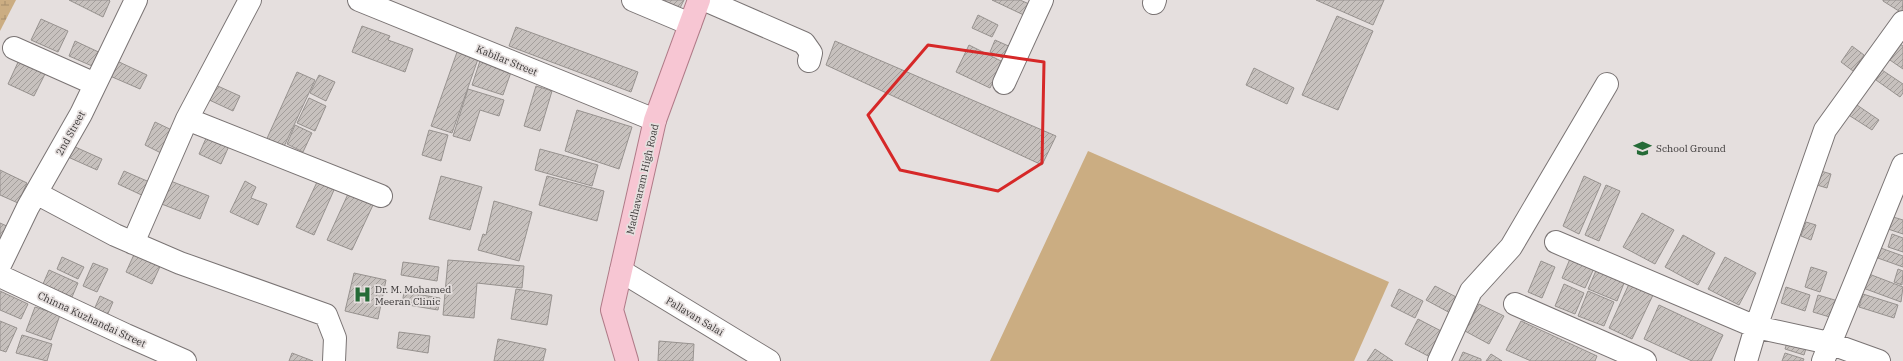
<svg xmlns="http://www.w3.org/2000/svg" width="1903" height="361" viewBox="0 0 1903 361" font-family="'IBM Plex Serif',serif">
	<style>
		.green { fill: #cbad82 }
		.wetland { fill: url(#wetland-marsh) }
		.building { fill: url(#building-hatch); stroke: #97928f }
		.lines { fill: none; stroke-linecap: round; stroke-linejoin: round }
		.minor-casing { stroke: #7a7474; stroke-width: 24 }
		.major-casing { stroke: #b07b88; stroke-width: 24 }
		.minor { stroke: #fff; stroke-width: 22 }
		.major { stroke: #f7c6d3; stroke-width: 22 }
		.marked { fill: none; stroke: #d62828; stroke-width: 3; stroke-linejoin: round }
		.labels { text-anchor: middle; stroke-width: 3.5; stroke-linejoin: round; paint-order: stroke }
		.street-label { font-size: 10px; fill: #383535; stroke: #e5dfde }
		.poi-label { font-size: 10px; fill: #383535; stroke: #e5dfde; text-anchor: start }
	</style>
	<defs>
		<pattern id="wetland-marsh" width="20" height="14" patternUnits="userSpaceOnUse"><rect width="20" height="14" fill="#cbad82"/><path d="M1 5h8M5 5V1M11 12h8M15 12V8" fill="none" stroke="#a68e6b"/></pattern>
		<pattern id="building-hatch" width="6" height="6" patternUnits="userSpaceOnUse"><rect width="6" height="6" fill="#c7c1be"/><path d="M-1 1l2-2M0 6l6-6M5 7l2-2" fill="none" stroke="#a39e9b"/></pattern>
	</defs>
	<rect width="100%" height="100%" fill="#e5dfde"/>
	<path class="green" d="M1088,151l301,131 -35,79h-364z"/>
	<path class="wetland" d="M0,0h16l-16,31z"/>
	<path class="building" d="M69,0h40l1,1 -7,16z
		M658,0h26l-5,10z
		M992,0h28l16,7 -6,11z
		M1316,0h68l-11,25z
		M1903,0l-1,13 -19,-12v-1z
		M978,15l20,10 -6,12 -20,-9z
		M1337,16l36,15 -35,79 -36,-15z
		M41,19l27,12 -10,21 -27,-12z
		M362,26l28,10 -2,4 25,9 -8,23 -53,-20z
		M516,27l122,45 -7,20 -122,-46z
		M995,40l18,8 -6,12 -17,-8z
		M75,41l30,14 -6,14 -30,-13z
		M835,41l221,95 -14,29 -216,-100z
		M1897,42l6,4v23l-16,-11z
		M969,45l34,17 -13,26 -34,-16z
		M1852,46l12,9 -11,16 -12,-9z
		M457,52l21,7 -26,74 -21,-7z
		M19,60l27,12 -12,24 -26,-12z
		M117,61l30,14 -7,14 -30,-13z
		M480,61l31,11 -8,23 -31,-10z
		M1254,68l40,20 -7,16 -41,-19z
		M1882,70l21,14v9l-3,4 -24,-17z
		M297,72l18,8 -34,73 -17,-8z
		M319,75l16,7 -9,19 -16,-8z
		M211,83l29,13 -7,15 -28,-13z
		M536,86l16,5 -12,40 -16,-5z
		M468,89l36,11 -5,16 -19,-6 -10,31 -17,-5z
		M309,98l17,8 -11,25 -18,-8z
		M1854,103l25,17 -7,10 -25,-16z
		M577,110l55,17 -13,42 -54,-18z
		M155,122l21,10 -11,23 -20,-10z
		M295,125l17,8 -9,19 -16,-8z
		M429,130l19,5 -7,26 -19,-6z
		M207,136l22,10 -8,18 -22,-10z
		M73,146l29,13 -5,11 -29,-13z
		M540,149l58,16 -6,21 -57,-16z
		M1814,169l17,5 -4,14 -17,-5z
		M0,170l27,13 -9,20 -18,-8z
		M124,171l30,13 -6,14 -30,-14z
		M441,176l41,11 -12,43 -41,-11z
		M547,176l57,15 -7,30 -58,-16z
		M1584,176l17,8 -22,50 -16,-8z
		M168,180l41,16 -9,23 -41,-16z
		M245,181l11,6 -5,11 16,6 -9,21 -28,-13z
		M317,182l17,8 -20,45 -18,-8z
		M1606,185l14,6 -21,50 -14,-6z
		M348,194l25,11 -21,45 -25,-10z
		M494,201l38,11 -13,49 -41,-11 5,-16 3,1z
		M1642,213l32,17 -19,34 -32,-17z
		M1890,216l13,4v14l-18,-6z
		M1806,222l10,3 -5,15 -10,-4z
		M0,223l9,4 -7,13 -2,-1z
		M1892,234l11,4v14l-15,-5z
		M1683,235l32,18 -17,32 -33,-18z
		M1878,247l25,9v11l-28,-10z
		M137,248l26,12 -11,24 -26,-12z
		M1572,254l24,10 -11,24 -23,-10z
		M62,257l22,10 -6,12 -21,-10z
		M1725,257l31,16 -17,32 -31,-16z
		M448,260l76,6 -2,22 -45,-5 -3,35 -31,-3z
		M1541,261l14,6 -13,31 -14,-6z
		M403,262l36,5 -2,14 -36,-6z
		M93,263l15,6 -11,23 -14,-6z
		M1598,266l28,12 -9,23 -29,-12z
		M1811,267l16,5 -7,20 -15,-5z
		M1898,269l5,2 -1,14 -8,-3z
		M49,270l29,13 -6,14 -29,-13z
		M354,273l32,7 -8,39 -33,-8z
		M1869,274l34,13 -2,15 -38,-14z
		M1564,284l20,9 -9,21 -20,-8z
		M1629,284l24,11 -21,44 -23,-11z
		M1435,286l25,13 -8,15 -26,-14z
		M1786,287l24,8 -5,16 -24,-8z
		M516,289l36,6 -5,30 -36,-6z
		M1399,289l24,12 -8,17 -24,-12z
		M0,291l28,13 -7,15 -21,-9z
		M1588,291l26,11 -10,24 -26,-10z
		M404,292l36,6 -2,12 -36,-6z
		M1863,294l35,11 -4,13 -35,-11z
		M1818,295l20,6 -5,17 -20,-6z
		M100,296l13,6 -7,16 -13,-6z
		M1479,304l25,12 -15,28 -24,-13z
		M1659,305l64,30 -12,26h-19l-48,-22z
		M35,307l25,8 -9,25 -25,-9z
		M1418,319l27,14 -13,25 -27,-14z
		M0,321l17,7 -11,24 -6,-2z
		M1521,321l76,35 -2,5h-64l-25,-11z
		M399,332l31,4 -2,17 -31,-5z
		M22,335l30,9 -5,17 -31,-8z
		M498,339l48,10 -3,12h-49z
		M1788,339l19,6 -3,10 -19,-6z
		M659,341l35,3 -1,17h-35z
		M1375,349l18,12h-26z
		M1463,352l18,7v2h-22z
		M292,353l21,8h-24z
		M1785,353l19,6 -1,2h-21z
		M1491,354l11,7h-16z"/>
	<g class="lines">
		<defs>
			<path id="minor" d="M359,0l296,120
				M633,0l57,24
				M705,0l99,43 7,10 -2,8
				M1154,3l1,-3
				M14,48l81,36
				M1004,83l38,-83
				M187,119l194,77
				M36,193l79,42 65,28 146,52 9,23 -1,23
				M1556,242l200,85 73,16 50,18
				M133,243l54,-124 63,-119
				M0,265l28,-58 53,-93 55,-114
				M621,271l148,90
				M0,276l126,59 59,26
				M1515,304l130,57
				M1439,361l32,-70 40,-44 96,-163
				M1746,361l10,-34 69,-197 78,-108
				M1823,361l80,-196"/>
			<path id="major" d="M627,361l-15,-51 43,-190 44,-120"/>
		</defs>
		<use href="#minor" class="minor-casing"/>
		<use href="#major" class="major-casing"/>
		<use href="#minor" class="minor"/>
		<use href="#major" class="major"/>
	</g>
	<path class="marked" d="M928,45l116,17 -2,101 -44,28 -98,-21 -32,-55z"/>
	<defs>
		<symbol id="school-bare" viewBox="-9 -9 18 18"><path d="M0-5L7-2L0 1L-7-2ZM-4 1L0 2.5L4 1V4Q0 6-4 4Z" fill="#256b37" stroke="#e5dfde" stroke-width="2.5" paint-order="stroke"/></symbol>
		<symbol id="hospital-bare" viewBox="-9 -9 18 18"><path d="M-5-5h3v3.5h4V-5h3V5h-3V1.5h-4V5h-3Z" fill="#256b37" stroke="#e5dfde" stroke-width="2.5" paint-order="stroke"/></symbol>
	</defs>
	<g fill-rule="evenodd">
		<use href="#school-bare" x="1630" y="136" width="25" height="25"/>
		<use href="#hospital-bare" x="350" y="282" width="25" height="25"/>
	</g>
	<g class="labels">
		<g class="street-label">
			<text transform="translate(507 60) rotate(22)" y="4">Kabilar Street</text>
			<text transform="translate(70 133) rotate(-61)" y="4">2nd Street</text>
			<text transform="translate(642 179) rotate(-77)" y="4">Madhavaram High Road</text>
			<text transform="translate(695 316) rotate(31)" y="4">Pallavan Salai</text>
			<text transform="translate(92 319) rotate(25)" y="4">Chinna Kuzhandai Street</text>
		</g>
		<g class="poi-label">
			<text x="1656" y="152">School Ground</text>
			<text x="375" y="293">Dr. M. Mohamed<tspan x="375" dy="12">Meeran Clinic</tspan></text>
		</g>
	</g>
</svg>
